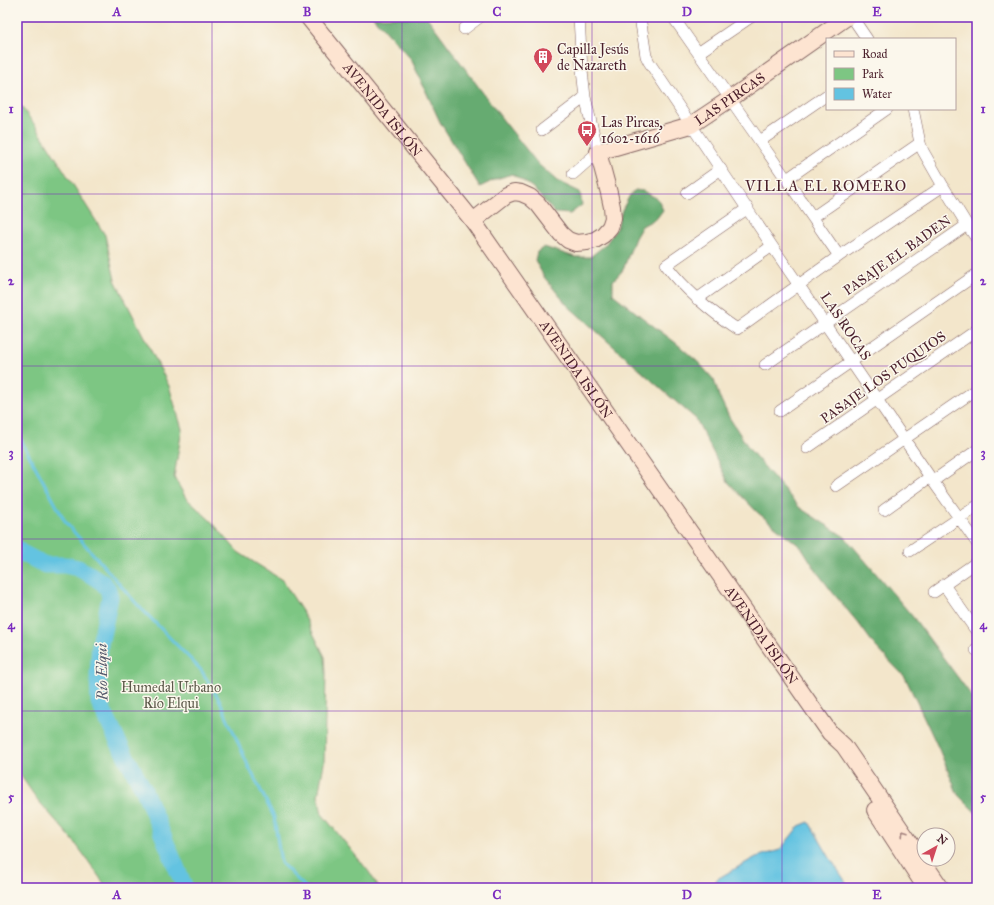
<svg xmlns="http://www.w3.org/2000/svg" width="994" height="905" viewBox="0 0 994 905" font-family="'IM FELL Great Primer',serif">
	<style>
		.green { fill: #7dc683; stroke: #647257 }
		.forest { fill: #66ab71; stroke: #58654e }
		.water { fill: #63c3e1; stroke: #567186 }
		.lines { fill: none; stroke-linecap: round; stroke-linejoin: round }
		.stream { stroke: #63c3e1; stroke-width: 3 }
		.river { stroke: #63c3e1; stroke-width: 17 }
		.street-casing { stroke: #856563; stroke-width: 12 }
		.secondary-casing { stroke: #856563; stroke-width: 18 }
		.street { stroke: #fff; stroke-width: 11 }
		.secondary { stroke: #fde4d1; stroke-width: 16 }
		.oneway { stroke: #a4827e }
		.grid { fill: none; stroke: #7b2cbf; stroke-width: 1; stroke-opacity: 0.55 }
		.labels { text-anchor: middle; stroke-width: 3; stroke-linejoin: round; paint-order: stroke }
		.poi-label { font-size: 14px; fill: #4a1f2b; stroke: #fbf7ec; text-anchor: start }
		.street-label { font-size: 14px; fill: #4a1f2b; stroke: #fbf7ec }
		.park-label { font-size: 14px; fill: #5c594a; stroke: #fbf7ec }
		.neighbourhood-label { font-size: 15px; letter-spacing: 1px; fill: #4a1f2b; stroke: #fbf7ec }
		.water-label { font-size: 15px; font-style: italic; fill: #53586b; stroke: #fbf7ec }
		.neatline { fill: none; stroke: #7b2cbf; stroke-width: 1.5 }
		.grid-label { font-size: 13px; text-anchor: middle; font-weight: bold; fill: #7b2cbf }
	</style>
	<rect width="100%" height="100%" fill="#fbf7ec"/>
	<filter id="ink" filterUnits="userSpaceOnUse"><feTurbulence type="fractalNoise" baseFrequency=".025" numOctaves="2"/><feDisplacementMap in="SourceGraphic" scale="8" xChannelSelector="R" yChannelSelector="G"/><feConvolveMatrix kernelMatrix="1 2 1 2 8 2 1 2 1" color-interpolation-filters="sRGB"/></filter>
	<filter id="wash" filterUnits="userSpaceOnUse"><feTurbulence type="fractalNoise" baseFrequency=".012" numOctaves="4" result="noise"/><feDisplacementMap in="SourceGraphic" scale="16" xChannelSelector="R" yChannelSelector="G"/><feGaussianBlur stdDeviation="0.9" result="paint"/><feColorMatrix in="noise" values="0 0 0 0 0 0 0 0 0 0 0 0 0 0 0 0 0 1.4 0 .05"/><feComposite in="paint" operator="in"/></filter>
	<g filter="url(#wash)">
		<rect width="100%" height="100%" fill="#f3e6cb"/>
		<path class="green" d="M17,101l20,27 68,107 10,45 54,106 13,43 -8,48 12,21 26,24 26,30 44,28 20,31 23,46 1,16 -2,90 -6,33 4,18 47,58 10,16h-272l-23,-33 -12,-16 -36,-41 -19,-28z"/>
		<path class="forest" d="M373,17h54l76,103 35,44 19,17 23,11 2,13 -12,9 -15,-1 -23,-26 -20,-13 -16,5 -16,8 -40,-65 -29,-63z
			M635,190l8,1 15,8 5,11 -6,8 -15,8 -7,12 -12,32 -10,11v13l30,24 33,25 23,20 15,17 5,16 10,21 21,33 50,58 45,29 68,80 64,86v111l-19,-19 -20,-48 -33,-70 -30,-31 -16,-22 -26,-31 -16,-21 -15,-24 -45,-36 -29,-30 -32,-63 -28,-24 -101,-90 -23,-28 -9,-17 2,-8 7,-5 31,10h15l15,-12 12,-17 5,-18 8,-15z"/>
		<path class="water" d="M809,822l21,36 20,30h-139l6,-9 14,-8 25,-14 24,-7 19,-24z"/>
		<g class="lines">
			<path class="stream" d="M17,433l49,90 70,80 65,67 19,31 27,62 27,54 7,46 25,25"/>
			<path class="river" d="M17,549l3,3 25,13h20l13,3 13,7 12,8 5,6 2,8 -4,20 -6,27 -2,32 1,26 17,36 27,50 42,100"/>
		</g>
	</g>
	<g filter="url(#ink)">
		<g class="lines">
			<defs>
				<path id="street" d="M640,17l6,39 3,6 123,184 158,231 47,66
					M673,17l116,166 50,73
					M852,17l15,22
					M464,29l16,-12
					M698,53l53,-36
					M913,109l7,34 3,8 20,35 24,39 10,14
					M542,130l43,-33
					M760,141l67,-46
					M573,174l25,-22 -13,-55 -3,-27 -3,-53
					M787,179l100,-70
					M687,193l34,-24
					M748,208l-82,57c20,26 44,46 71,64l102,-73 104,-70
					M813,217l107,-74
					M697,299l75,-53
					M765,365l202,-140
					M780,411l197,-137
					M807,448l170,-118
					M933,481l44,-31
					M836,486l141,-97
					M884,510l46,-33
					M910,551l67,-45
					M944,585l33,47
					M934,592l43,-30
					M976,650l1,-1"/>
				<g id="secondary">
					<path id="s1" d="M308,17l165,204 357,512 14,13 97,142"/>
					<path id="s2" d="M473,221l33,-26 8,-3 7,1 9,4 8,7 23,30 7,6 8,3 11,-1 8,-2 8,-5 7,-8 3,-9 -1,-11 -3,-14 -11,-41 93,-27 39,-26 117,-82"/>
					<path d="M875,810l51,78"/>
				</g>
			</defs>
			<use href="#street" class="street-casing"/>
			<use href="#secondary" class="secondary-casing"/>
			<use href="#street" class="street"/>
			<use href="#secondary" class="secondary"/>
		</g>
		<defs><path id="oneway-chevron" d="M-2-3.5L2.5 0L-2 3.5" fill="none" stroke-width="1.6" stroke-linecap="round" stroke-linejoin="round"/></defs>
		<use class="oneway" href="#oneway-chevron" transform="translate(904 833) rotate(-124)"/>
	</g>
	<path class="grid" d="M212,17v871M402,17v871M592,17v871M782,17v871M17,194h960M17,366h960M17,539h960M17,711h960"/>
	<defs>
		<symbol id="building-pin" viewBox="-11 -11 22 30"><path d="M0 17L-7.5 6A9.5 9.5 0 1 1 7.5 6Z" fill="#d1495b" stroke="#fbf7ec"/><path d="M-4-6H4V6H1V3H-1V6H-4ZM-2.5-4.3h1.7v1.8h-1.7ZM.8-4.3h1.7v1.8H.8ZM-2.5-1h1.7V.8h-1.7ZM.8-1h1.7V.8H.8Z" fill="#fff"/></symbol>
		<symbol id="bus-pin" viewBox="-11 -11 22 30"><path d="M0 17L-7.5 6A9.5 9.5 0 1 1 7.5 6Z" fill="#d1495b" stroke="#fbf7ec"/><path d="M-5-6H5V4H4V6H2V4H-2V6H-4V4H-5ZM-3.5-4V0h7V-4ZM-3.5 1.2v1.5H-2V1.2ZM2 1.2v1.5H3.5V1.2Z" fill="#fff"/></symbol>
	</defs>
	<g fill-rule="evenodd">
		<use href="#building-pin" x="532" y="46" width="22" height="30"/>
		<use href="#bus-pin" x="576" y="119" width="22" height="30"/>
	</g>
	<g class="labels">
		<g class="poi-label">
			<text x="557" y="54">Capilla Jesús<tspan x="557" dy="16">de Nazareth</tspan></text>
			<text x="601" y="127">Las Pircas,<tspan x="601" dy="16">1602-1616</tspan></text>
		</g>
		<g class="street-label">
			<text dy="5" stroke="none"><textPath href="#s2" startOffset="394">LAS PIRCAS</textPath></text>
			<text dy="5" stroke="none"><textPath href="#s1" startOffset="119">AVENIDA ISLÓN</textPath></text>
			<text transform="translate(897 255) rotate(-35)" y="5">PASAJE EL BADEN</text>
			<text transform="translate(846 326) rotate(56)" y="5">LAS ROCAS</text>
			<text dy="5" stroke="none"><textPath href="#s1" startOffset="443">AVENIDA ISLÓN</textPath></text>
			<text transform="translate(883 377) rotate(-35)" y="5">PASAJE LOS PUQUIOS</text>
			<text dy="5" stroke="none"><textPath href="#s1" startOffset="767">AVENIDA ISLÓN</textPath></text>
		</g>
		<g class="park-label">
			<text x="171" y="692">Humedal Urbano<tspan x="171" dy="16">Río Elqui</tspan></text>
		</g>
		<g class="neighbourhood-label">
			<text x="826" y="191">VILLA EL ROMERO</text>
		</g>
		<g class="water-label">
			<text transform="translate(102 672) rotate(-91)" y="5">Río Elqui</text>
		</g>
	</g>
	<rect width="994" height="905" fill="none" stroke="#fbf7ec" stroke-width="44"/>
	<rect x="826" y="38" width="130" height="72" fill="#fbf7ec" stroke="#b4a19f"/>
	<rect x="834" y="51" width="20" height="6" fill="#fde4d1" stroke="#b4a19f"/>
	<text x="862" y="58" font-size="12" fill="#4a1f2b">Road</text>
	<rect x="834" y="68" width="20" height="12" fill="#7dc683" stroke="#b4a19f"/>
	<text x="862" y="78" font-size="12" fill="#4a1f2b">Park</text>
	<rect x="834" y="88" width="20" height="12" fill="#63c3e1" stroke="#b4a19f"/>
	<text x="862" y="98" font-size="12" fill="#4a1f2b">Water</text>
	<g transform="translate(936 847) rotate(39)"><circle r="19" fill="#fbf7ec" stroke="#b4a19f"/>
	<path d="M0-3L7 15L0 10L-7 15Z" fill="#d1495b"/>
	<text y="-6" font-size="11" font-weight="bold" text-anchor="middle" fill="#4a1f2b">N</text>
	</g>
	<rect x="22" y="22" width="950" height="861" class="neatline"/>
	<g class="grid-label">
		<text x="117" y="16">A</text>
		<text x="307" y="16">B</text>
		<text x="497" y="16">C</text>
		<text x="687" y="16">D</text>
		<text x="877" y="16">E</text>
		<text x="11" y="113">1</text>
		<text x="983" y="113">1</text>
		<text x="11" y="285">2</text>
		<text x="983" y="285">2</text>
		<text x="11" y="457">3</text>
		<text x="983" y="457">3</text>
		<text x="11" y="629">4</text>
		<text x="983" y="629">4</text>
		<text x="11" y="801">5</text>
		<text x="983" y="801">5</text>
		<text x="117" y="899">A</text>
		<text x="307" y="899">B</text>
		<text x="497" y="899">C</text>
		<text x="687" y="899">D</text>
		<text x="877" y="899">E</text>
	</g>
</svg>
